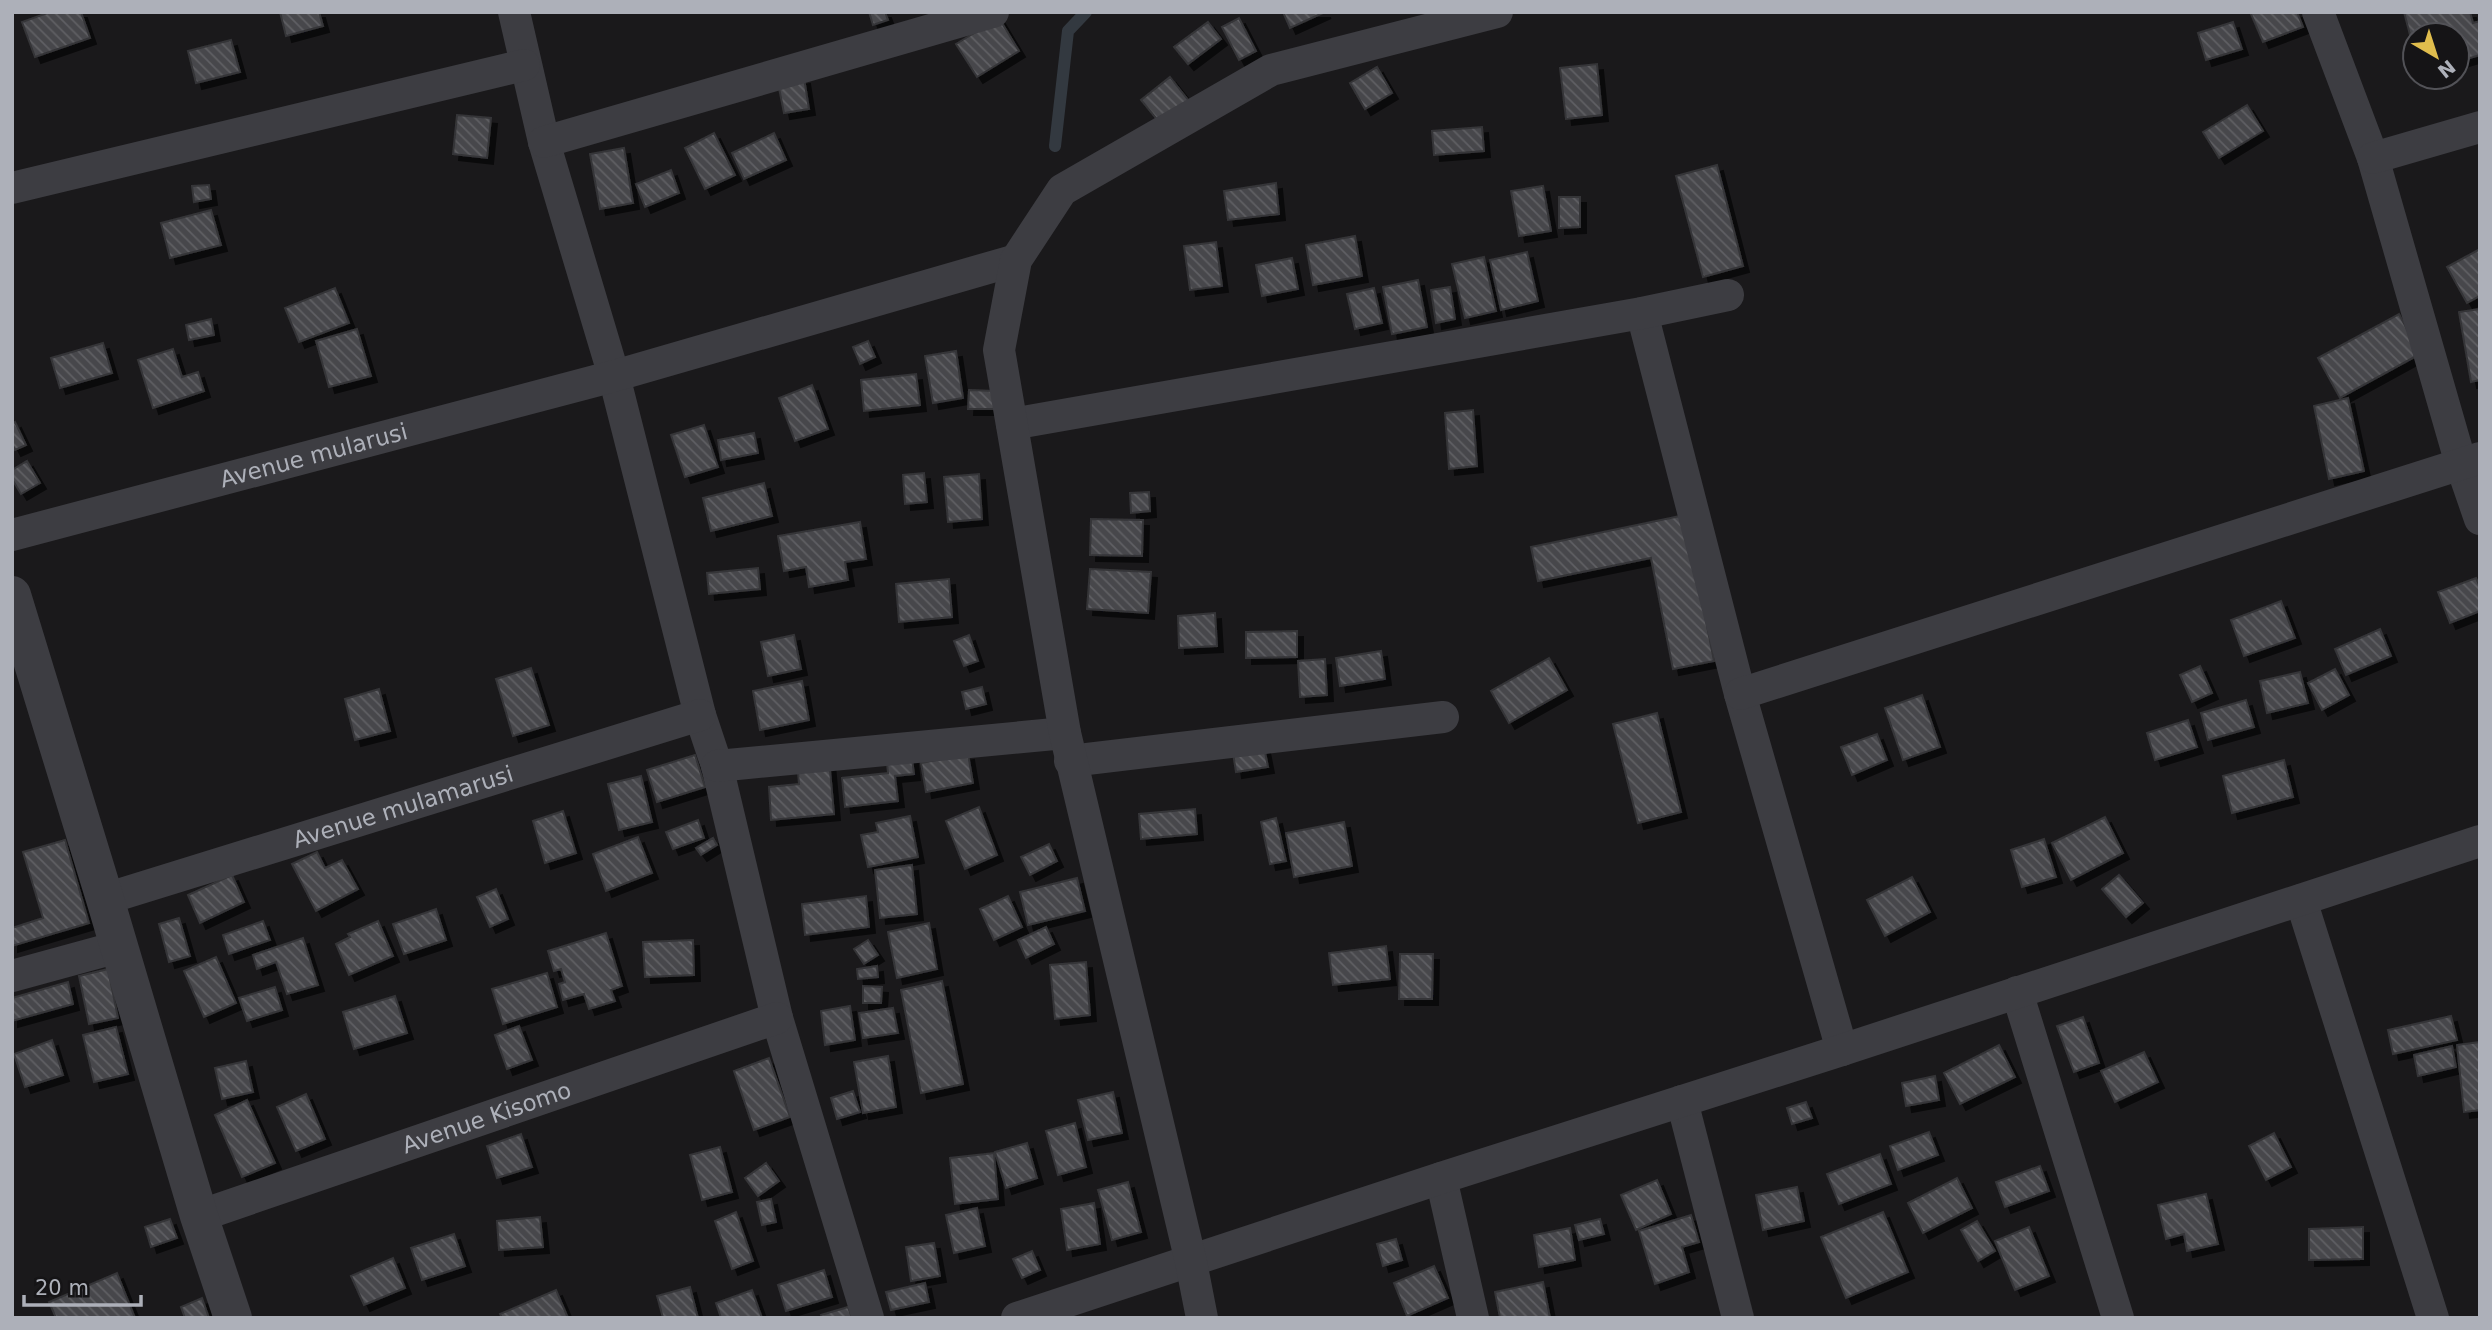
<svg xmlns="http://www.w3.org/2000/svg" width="2492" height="1330" viewBox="0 0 2492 1330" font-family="'DejaVu Sans',sans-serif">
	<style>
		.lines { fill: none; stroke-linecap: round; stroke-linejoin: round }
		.stream { stroke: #333940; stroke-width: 12 }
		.building { fill: url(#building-back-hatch); stroke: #343437; stroke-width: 2; filter: url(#shadow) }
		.minor { stroke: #3d3d42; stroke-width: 32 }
		.tertiary { stroke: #3d3d42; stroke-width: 38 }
		.labels { text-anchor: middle; stroke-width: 6; stroke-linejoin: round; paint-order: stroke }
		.street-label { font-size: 23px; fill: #adb0b9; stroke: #151416 }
	</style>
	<defs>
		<pattern id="building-back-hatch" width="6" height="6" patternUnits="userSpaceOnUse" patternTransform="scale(1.75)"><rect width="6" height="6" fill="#47474b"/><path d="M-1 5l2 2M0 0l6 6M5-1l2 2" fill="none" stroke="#5f5f63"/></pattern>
		<filter id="shadow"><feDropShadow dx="6" dy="6" stdDeviation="0" flood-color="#0009"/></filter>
	</defs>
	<rect width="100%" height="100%" fill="#1a191b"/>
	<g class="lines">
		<path class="stream" d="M1055,146l13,-115 18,-19"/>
	</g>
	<path class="building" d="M50,12h31l9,26 -55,19 -13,-35z
		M280,12h39l4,14 -37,10z
		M869,12h16l3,8 -15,5z
		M1283,12h42l-35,16z
		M2255,12h42l6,15 -40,15 -12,-28z
		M2404,12h66l3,11 7,-2v34l-23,7v-27h-42v19z
		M999,18l20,33 -42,26 -21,-33z
		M1239,18l17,33 -17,9 -17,-33z
		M1208,22l13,17 -33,25 -14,-17z
		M2233,22l9,27 -36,11 -8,-27z
		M231,40l9,32 -44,11 -8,-32z
		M1597,64l5,51 -36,4 -6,-51z
		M1377,67l15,26 -27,16 -15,-26z
		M1170,77l23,29 -29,22 -23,-28z
		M804,78l5,31 -25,4 -6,-30z
		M2247,105l16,26 -44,27 -16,-26z
		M457,115l34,3 -4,40 -34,-4z
		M1482,127l2,24 -50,4 -2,-24z
		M714,133l21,42 -30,14 -20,-41z
		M774,133l12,27 -42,19 -12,-26z
		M624,148l9,55 -33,6 -10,-55z
		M1717,165l26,101 -40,11 -27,-101z
		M671,170l8,23 -34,14 -9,-23z
		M1276,183l3,31 -51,6 -4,-29z
		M209,185l2,14 -17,3 -2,-16z
		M1543,186l8,45 -32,5 -8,-45z
		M1559,197h21v30l-21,1z
		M211,210l10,35 -51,13 -9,-35z
		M1355,236l7,40 -49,9 -7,-40z
		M1216,242l6,44 -32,4 -6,-44z
		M2480,249v47l-13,7 -20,-36z
		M1527,252l11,49 -37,9 -11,-50z
		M1484,257l12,54 -31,7 -13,-54z
		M1292,258l6,31 -36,7 -6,-31z
		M1418,280l9,47 -35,7 -9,-47z
		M1450,287l5,32 -19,4 -5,-33z
		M335,288l14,35 -50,19 -14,-34z
		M1374,288l8,35 -27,6 -8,-35z
		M2480,309v71l-9,2 -12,-70z
		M2399,314l21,40 -80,44 -22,-40z
		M211,319l3,16 -25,5 -3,-15z
		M357,329l14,47 -42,11 -13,-46z
		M868,341l7,16 -15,7 -7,-17z
		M103,343l9,30 -52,15 -9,-30z
		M173,349l9,28 16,-5 6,19 -51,17 -15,-48z
		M956,351l7,47 -30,5 -8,-47z
		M916,374l4,31 -56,6 -3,-31z
		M812,385l16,44 -33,12 -16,-43z
		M969,390l27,1v18h-28z
		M2348,398l16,73 -35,8 -15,-73z
		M1473,410l4,56 -28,3 -4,-56z
		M15,422l11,23 -11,5 -3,-6v-20z
		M704,425l14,42 -33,10 -14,-42z
		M754,433l4,20 -37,7 -3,-20z
		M27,461l13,22 -19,11 -9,-15v-9z
		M924,473l3,29 -22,2 -2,-29z
		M979,474l3,45 -34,3 -4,-45z
		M764,483l8,33 -61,15 -8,-33z
		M1149,492l1,19 -19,2 -1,-20z
		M1685,515l29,146 -41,8 -22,-111 -113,23 -7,-34z
		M1091,519l52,1 -1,36 -52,-1z
		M860,522l6,37 -21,3 3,18 -39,7 -3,-20 -22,4 -6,-35z
		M758,568l2,21 -51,5 -2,-21z
		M1090,569l61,3 -3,41 -61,-4z
		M2476,578l4,9v24l-30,12 -12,-31z
		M949,579l3,38 -53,5 -3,-38z
		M2281,601l14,37 -51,18 -13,-36z
		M1215,613l2,33 -38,2 -1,-32z
		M2380,629l11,27 -45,19 -11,-26z
		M1297,631v26l-51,1v-26z
		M794,635l7,34 -33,7 -7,-34z
		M969,635l9,26 -14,5 -10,-25z
		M1381,651l4,28 -45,7 -4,-28z
		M1549,658l18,32 -58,33 -18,-32z
		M1325,659l2,36 -27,2 -2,-36z
		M2200,666l12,27 -20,9 -12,-27z
		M531,668l18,57 -36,11 -17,-57z
		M2335,669l14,26 -27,15 -14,-27z
		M2300,672l8,31 -41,10 -7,-32z
		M802,681l7,39 -49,10 -7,-39z
		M982,687l4,17 -20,5 -4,-17z
		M379,689l11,42 -35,9 -10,-41z
		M1922,695l18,52 -37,13 -18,-52z
		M2246,700l8,27 -46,13 -7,-27z
		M1657,713l24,99 -43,11 -25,-99z
		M2188,720l9,27 -42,13 -8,-27z
		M1877,734l10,26 -35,15 -11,-28z
		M1264,747l4,20 -32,5 -3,-19z
		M911,751l3,23 -19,2 3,25 -53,6 -3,-29 46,-5 -2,-19z
		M968,754l5,29 -47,9 -5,-29z
		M695,755l10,32 -48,15 -10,-32z
		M829,759l5,55 -63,6 -2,-33 30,-3 -2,-23z
		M2284,760l9,37 -61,16 -9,-37z
		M641,776l11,46 -33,8 -11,-46z
		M979,807l18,48 -32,14 -19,-48z
		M1195,809l2,25 -56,5 -2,-25z
		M563,811l13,42 -31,10 -12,-42z
		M910,816l8,41 -50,10 -7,-32 17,-3 -2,-9z
		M2105,817l18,36 -52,27 -19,-37z
		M1276,818l10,43 -16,3 -9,-42z
		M698,820l6,18 -31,11 -7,-17z
		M1344,822l8,44 -58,11 -8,-44z
		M638,837l14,36 -46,18 -13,-37z
		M713,838l4,7 -16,10 -5,-7z
		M2044,839l12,38 -34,10 -11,-37z
		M65,840l24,83 -77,23v-18l31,-10 -20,-66z
		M1049,844l8,17 -27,14 -9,-18z
		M317,852l8,16 17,-8 16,29 -42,22 -24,-47z
		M912,865l5,49 -37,4 -5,-48z
		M232,875l12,27 -44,21 -12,-28z
		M2119,875l24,28 -17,14 -24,-28z
		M1912,877l18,35 -45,24 -18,-36z
		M1077,878l8,33 -57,14 -8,-33z
		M496,889l12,30 -18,8 -13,-30z
		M866,896l3,31 -64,8 -3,-31z
		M1008,896l14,31 -28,13 -14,-31z
		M436,909l10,31 -42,14 -11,-30z
		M179,918l11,38 -21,6 -10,-38z
		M263,921l7,19 -41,14 -6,-19z
		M378,921l15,35 -44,19 -13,-31 14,-7 -2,-3z
		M929,923l8,46 -40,9 -9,-46z
		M1046,927l8,17 -28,14 -8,-18z
		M606,933l16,53 -11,4 4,11 -26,8 -5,-15 -21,6 -4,-16 6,-2 -4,-13 -7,2 -6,-20z
		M303,938l15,47 -31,9 -11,-32 -19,7 -4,-14z
		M693,940l1,35 -49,2 -2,-35z
		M868,940l10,15 -14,9 -10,-15z
		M1386,946l4,33 -57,6 -4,-32z
		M1400,954h33l-1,45h-33z
		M216,957l20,46 -32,14 -20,-46z
		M1086,962l4,53 -35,4 -5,-54z
		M877,966l1,11 -20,2 -1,-10z
		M108,969l10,49 -29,6 -10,-48z
		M547,973l10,34 -54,17 -11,-35z
		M942,981l21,103 -42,9 -20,-103z
		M68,982l5,22 -61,17v-23z
		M863,986l19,1 -1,16h-18z
		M275,987l7,23 -35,11 -8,-23z
		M395,996l12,37 -53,16 -11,-37z
		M850,1006l5,34 -30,5 -4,-34z
		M893,1008l5,25 -35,5 -4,-25z
		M2451,1016l6,24 -64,14 -5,-24z
		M2083,1017l16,46 -25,9 -17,-46z
		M519,1026l13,34 -25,9 -12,-34z
		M116,1027l12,47 -34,8 -11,-47z
		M52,1040l11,35 -38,12 -11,-33z
		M2480,1042v68l-16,2 -7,-67z
		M1999,1045l16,32 -55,27 -16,-31z
		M2452,1046l4,21 -38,9 -4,-21z
		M2144,1052l14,30 -43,20 -14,-31z
		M888,1056l8,51 -33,6 -9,-51z
		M769,1058l21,59 -36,13 -20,-59z
		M246,1061l7,31 -31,7 -7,-31z
		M1935,1076l4,24 -33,6 -4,-23z
		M853,1091l7,21 -23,7 -6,-21z
		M1113,1092l9,41 -34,7 -10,-40z
		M306,1094l19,45 -29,12 -19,-44z
		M247,1100l28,63 -33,14 -27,-62z
		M1806,1102l6,16 -20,6 -5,-16z
		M1075,1123l11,44 -28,8 -12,-44z
		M1929,1132l9,23 -40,15 -8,-24z
		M2274,1133l17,34 -25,13 -17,-34z
		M521,1134l11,33 -35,11 -10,-32z
		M1027,1143l10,35 -31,10 -11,-36z
		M720,1147l12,45 -30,8 -12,-45z
		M994,1153l4,46 -43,5 -5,-46z
		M1880,1154l11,30 -52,20 -12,-30z
		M766,1163l13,18 -21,15 -13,-18z
		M2040,1166l9,25 -44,16 -9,-25z
		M1957,1178l15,30 -49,25 -15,-30z
		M1657,1180l14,34 -35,16 -15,-35z
		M1128,1182l13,50 -29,8 -14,-50z
		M1797,1187l7,34 -41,9 -7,-35z
		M2206,1194l12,50 -31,7 -3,-17 -18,5 -8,-34z
		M771,1199l5,23 -14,3 -5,-23z
		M1094,1203l6,41 -33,6 -6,-41z
		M977,1208l8,38 -31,7 -8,-38z
		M736,1212l17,49 -21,8 -17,-48z
		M1883,1212l25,60 -62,26 -25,-61z
		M1691,1215l8,27 -17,5 7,25 -34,12 -16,-53z
		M540,1217l3,30 -44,3 -2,-29z
		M170,1219l7,19 -26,9 -6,-20z
		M1600,1219l4,15 -25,6 -4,-15z
		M1977,1221l18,30 -17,10 -17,-31z
		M2029,1227l20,49 -34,14 -20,-49z
		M2363,1227v32l-54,1v-31z
		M1570,1228l5,32 -36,7 -5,-32z
		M454,1234l11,32 -43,14 -11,-32z
		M1396,1239l6,21 -19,6 -6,-22z
		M934,1243l6,33 -29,5 -5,-34z
		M1032,1251l8,19 -18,8 -9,-19z
		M393,1258l12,30 -41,17 -13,-29z
		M1434,1266l14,32 -41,18 -13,-33z
		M824,1270l8,27 -46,14 -8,-26z
		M117,1273l18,45h-79l-7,-16z
		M1543,1282l7,36h-50l-5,-26z
		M925,1283l4,19 -38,8 -5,-18z
		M690,1287l8,31h-35l-6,-22z
		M556,1290l12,28h-66l-2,-4z
		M752,1290l10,28h-41l-5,-15z
		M202,1298l7,20h-24l-4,-11z
		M848,1307l4,11h-30l-1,-3z"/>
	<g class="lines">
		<g class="minor">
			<path d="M514,12l30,130 70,234 86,339 17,51 60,252 91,300"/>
			<path d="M2318,12l55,146 88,306 19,55"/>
			<path d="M544,142l449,-130"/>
			<path d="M2373,158l107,-31"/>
			<path d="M12,188l512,-123"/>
			<path d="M1642,313l98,381 102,356"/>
			<path d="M1012,424l630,-111 86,-18"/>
			<path id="s1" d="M12,535l602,-159 402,-116"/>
			<path d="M1740,694l740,-236"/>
			<path d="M1070,761l373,-44"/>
			<path d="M717,766l348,-33"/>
			<path id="s2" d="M105,899l595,-184"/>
			<path d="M2301,900l132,418"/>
			<path d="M12,976l106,-29"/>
			<path d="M2017,992l101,326"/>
			<path d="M1682,1101l56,217"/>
			<path d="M1441,1178l32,140"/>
			<path id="s3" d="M199,1216l578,-198"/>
			<path d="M1017,1318l424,-140 401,-128 638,-209"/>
			<path d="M1202,1318l-11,-56 -126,-529 -66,-383 17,-90 46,-70 209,-120 226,-58"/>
		</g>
		<path class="tertiary" d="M12,595l93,304 94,317 34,102"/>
	</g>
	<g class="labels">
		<g class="street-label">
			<text dy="8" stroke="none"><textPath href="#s1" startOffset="312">Avenue mularusi</textPath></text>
			<text dy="8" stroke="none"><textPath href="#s2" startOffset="312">Avenue mulamarusi</textPath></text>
			<text dy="8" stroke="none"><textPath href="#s3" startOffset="304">Avenue Kisomo</textPath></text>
		</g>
	</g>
	<rect width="2492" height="1330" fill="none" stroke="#adb0b9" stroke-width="28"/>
	<g transform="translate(2436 56) rotate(141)"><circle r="33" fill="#151416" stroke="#525257" stroke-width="2"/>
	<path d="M0-5L12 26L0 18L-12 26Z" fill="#e0bd4d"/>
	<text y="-10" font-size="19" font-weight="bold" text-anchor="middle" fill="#adb0b9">N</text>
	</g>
	<path d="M24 1295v10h117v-10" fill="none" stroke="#adb0b9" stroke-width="3.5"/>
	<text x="35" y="1295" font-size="21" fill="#adb0b9" stroke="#151416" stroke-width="5" paint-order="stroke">20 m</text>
</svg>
